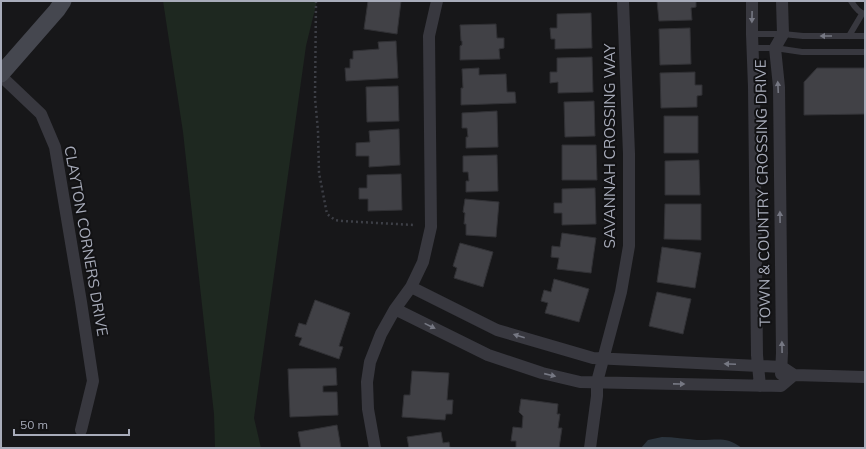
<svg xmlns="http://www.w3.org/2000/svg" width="866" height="449" viewBox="0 0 866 449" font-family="Mulish,sans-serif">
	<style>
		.green { fill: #1e2820 }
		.water { fill: #2c353e }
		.building { fill: #414146; stroke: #313135 }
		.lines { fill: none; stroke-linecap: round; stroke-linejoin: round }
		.path { stroke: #3d3f46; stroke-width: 2.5; stroke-dasharray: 2 3; stroke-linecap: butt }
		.lane { stroke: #38383f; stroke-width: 6 }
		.street { stroke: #38383f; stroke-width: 12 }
		.secondary { stroke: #45474f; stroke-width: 17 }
		.oneway { fill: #767883 }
		.labels { text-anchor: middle; stroke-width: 4; stroke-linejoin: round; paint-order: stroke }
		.street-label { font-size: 15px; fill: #a8acba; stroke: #121214 }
	</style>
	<rect width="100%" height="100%" fill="#171719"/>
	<path class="green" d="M163,1h154l-11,45 -52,372 7,30h-46l-1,-34 -31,-282z"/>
	<path class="water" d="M662,437c12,0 23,2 35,3 18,1 28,-5 45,8h-101l7,-8z"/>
	<path class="building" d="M368,1h33l-4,33 -33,-5z
		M657,1h39v6l-5,1 1,12 -33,1z
		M591,13l1,35 -37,1v-10h-4l-1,-11h7v-14z
		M496,24l1,14h7v10l-5,1 1,10 -40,1v-14l2,-1v-4h-1l-1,-16z
		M690,28l1,36 -31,1 -1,-36z
		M396,41l2,37 -52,3 -1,-13h5v-9h3v-8l26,-2 -1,-7z
		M592,57l1,35 -35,1v-11l-8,1v-11h7v-14z
		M479,68v7l27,-1 1,18h8l1,11 -55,2v-17h2l-1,-19z
		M817,68h48v46l-61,1v-33z
		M695,72v13h7v10l-5,1v11l-36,1 -1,-35z
		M398,86l1,35 -32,1 -1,-35z
		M594,101l1,35 -30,1 -1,-35z
		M497,111l1,36 -32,1v-11h2l-1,-9h-5v-15z
		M664,116h34v37h-34z
		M399,129l1,36 -31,2v-11h-13v-13l14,-1 -1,-11z
		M562,145h34l1,35h-35z
		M497,155l1,36 -32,1v-11h3l-1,-9h-5v-16z
		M699,160l1,35h-35v-34z
		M401,174l1,36 -34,1v-12h-9v-11h8v-13z
		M595,188l1,36 -34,1v-12h-8v-10h8v-14z
		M465,199l34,3 -3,35 -30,-2v-11h-2l1,-11 -2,-1z
		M665,204h36v36l-37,-1z
		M562,233l34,5 -5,35 -34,-4 2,-11 -8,-1 1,-11 8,1z
		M460,243l33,9 -10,35 -29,-9 3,-10 -4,-2z
		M662,247l39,6 -6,35 -38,-6z
		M554,279l35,10 -10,33 -34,-9 3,-10 -7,-2 3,-11 7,2z
		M657,292l34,7 -8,35 -34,-8z
		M315,300l35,13 -11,33 4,1 -4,12 -40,-14 3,-7 -7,-2 4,-13 7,2z
		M336,368l1,17 -14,1v6h14l1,23 -48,2 -2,-48z
		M412,371l37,2 -2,27h6l-1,14h-6l-1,6 -43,-3 2,-22h6z
		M521,399l37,5 -1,10h3l-2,14h4l-3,20h-43v-7h-5l2,-14 9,1 1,-12 -4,-4z
		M337,425l4,23h-40l-3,-16z
		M441,432l2,11 6,-1 1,6h-41l-2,-11z"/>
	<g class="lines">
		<path class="path" d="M316,1l-1,97 3,33 1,42 8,41 8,6 7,1 72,4"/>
		<path class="lane" d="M851,1c3,5 8,12 14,13
			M752,34h31l20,2h62
			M849,36l13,-22
			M752,48h23l27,4h63"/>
		<path class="street" d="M752,1v33l2,53 3,268 3,31
			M1,76l40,38 14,33 26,155 12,79 -12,49
			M411,287l86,43 96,28 189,9 12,8
			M395,309l93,46 54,18 38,9 201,4 13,-11
			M781,374l1,-21 -3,-266 -4,-39 8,-14 -1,-33
			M794,375l71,2
			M375,448l-7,-39 -1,-27 3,-20 11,-28 14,-25 16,-22 12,-25 8,-35 -2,-191 8,-35
			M590,448l7,-52v-14l24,-90 8,-46v-92l-6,-153"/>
		<path class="secondary" d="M1,74l56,-64 6,-9"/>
	</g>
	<defs><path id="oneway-solid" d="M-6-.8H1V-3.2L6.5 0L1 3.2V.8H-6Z"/></defs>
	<g class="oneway">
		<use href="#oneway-solid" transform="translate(752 17) rotate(91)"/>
		<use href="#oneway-solid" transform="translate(826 36) rotate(180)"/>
		<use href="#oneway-solid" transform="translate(778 87) rotate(-93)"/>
		<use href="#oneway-solid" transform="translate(780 217) rotate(-91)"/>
		<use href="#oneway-solid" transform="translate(430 326) rotate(26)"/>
		<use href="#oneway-solid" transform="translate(519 336) rotate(-163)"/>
		<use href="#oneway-solid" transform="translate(782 347) rotate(-91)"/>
		<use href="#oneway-solid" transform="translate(730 364) rotate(-178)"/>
		<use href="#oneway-solid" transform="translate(550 375) rotate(13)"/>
		<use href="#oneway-solid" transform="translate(679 384) rotate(1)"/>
	</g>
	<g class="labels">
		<g class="street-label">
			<text transform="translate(610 146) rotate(-90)" y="5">SAVANNAH CROSSING WAY</text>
			<text transform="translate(763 193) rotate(-91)" y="5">TOWN &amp; COUNTRY CROSSING DRIVE</text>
			<text transform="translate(86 241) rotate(80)" y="5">CLAYTON CORNERS DRIVE</text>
		</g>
	</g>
	<rect width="866" height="449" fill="none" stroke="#a8acba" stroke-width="4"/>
	<path d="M14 429v6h115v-6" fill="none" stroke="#a8acba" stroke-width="2"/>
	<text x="20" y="429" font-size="12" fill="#a8acba" stroke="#121214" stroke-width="3" paint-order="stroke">50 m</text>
</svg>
